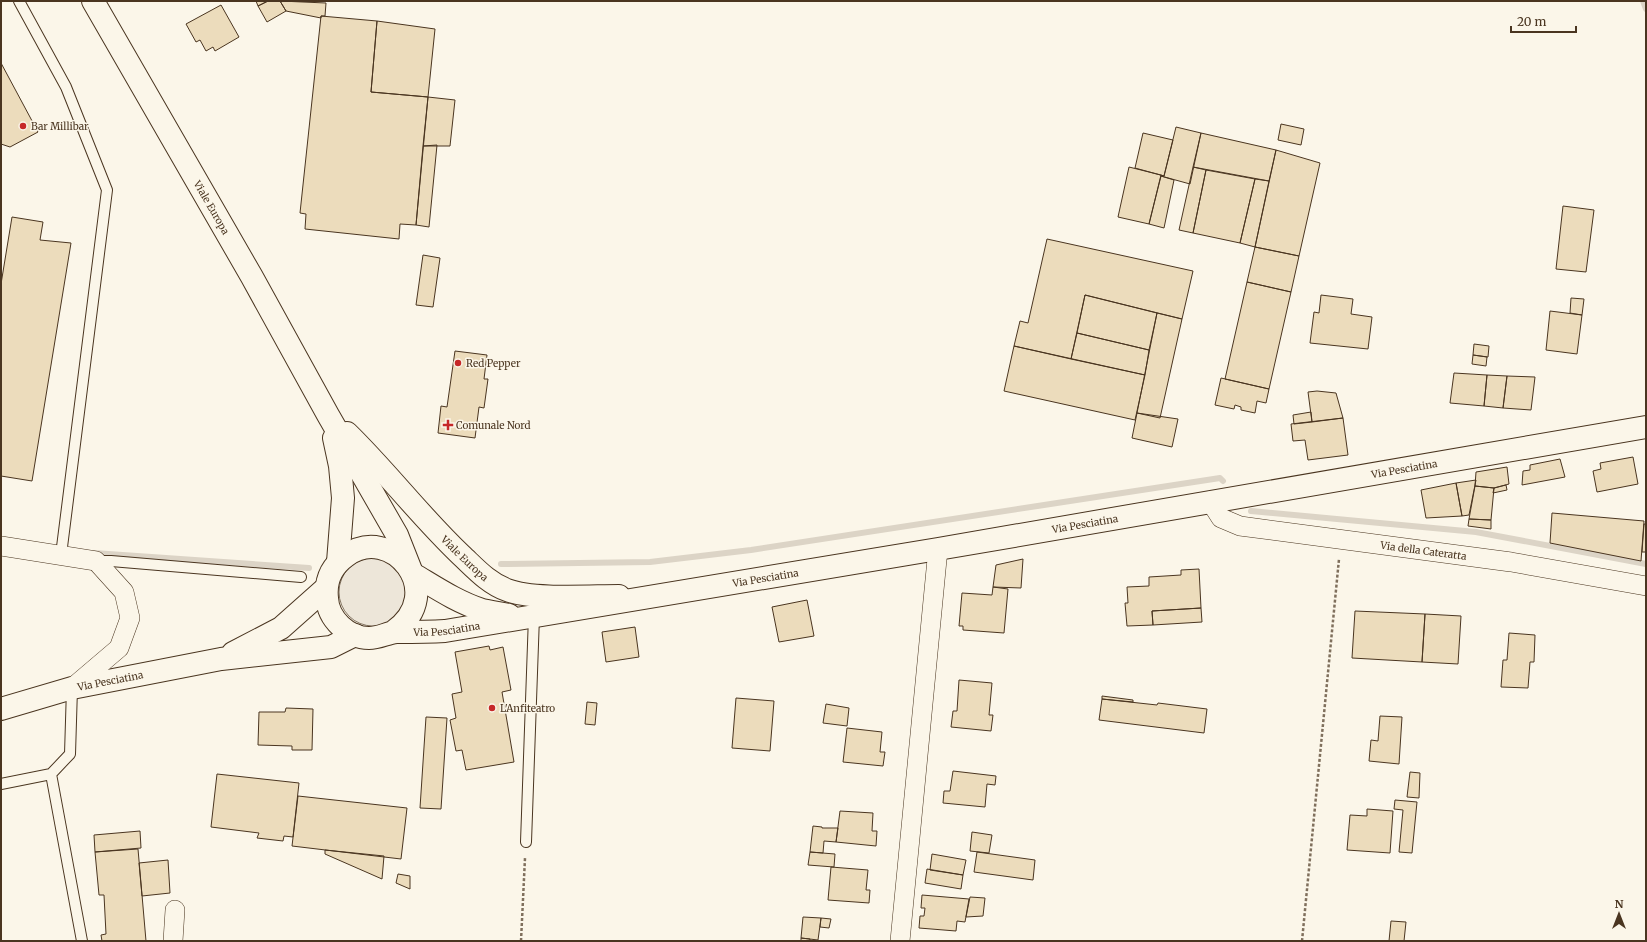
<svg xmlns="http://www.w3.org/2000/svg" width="1647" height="942" viewBox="0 0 1647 942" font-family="Merriweather,serif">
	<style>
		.green { fill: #ede6d9; stroke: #887966 }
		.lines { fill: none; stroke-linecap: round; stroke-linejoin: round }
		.stream { stroke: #dcd4c6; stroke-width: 6 }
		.building { fill: #ecdcbc; stroke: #4a3520 }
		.service-casing { stroke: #4a3520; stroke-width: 12 }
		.minor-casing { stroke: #4a3520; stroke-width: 20 }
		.secondary-casing { stroke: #4a3520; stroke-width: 24 }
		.primary-casing { stroke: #4a3520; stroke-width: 24 }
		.path { stroke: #7f6f5c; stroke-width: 2.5; stroke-dasharray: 3 2; stroke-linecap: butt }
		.service { stroke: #fbf6e9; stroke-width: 10 }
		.minor { stroke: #fbf6e9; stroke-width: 19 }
		.secondary { stroke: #fbf6e9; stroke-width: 22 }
		.primary { stroke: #fbf6e9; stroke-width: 22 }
		.power { stroke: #c62828; stroke-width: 1; stroke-dasharray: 14 3 2 3; stroke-linecap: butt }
		.poi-dot { fill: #c62828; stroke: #fbf6e9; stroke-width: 1.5 }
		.labels { text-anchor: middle; stroke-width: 3; stroke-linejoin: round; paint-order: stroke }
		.poi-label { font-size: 10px; fill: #4a3520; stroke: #fbf6e9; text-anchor: start }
		.street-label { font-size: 10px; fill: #4a3520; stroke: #fbf6e9 }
	</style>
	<rect width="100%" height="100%" fill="#fbf6e9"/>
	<path class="green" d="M339 592a34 34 0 1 1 68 0a34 34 0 1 1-68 0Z"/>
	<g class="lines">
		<path class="stream" d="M1643,1l3,8
			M1251,511l225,21 170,32
			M94,553l215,15
			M501,564l149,-2 101,-12 469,-72 3,3"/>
	</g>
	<path class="building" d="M256,1h12l-10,5z
		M268,1h12l6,10 -19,11 -9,-16z
		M280,1l46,2 -1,13h-4v2l-35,-7z
		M221,5l18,32 -24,14 -2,-4 -7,4 -6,-11 -4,2 -10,-18z
		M321,16l56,5 -6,71 57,5 -12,128 -16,-1 -1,15 -94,-10 1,-15 -6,-1z
		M377,21l58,8 -7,68 -57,-5z
		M1,63l37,69 -28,15 -9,-3z
		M428,97l27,3 -5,46h-27z
		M1281,124l23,5 -3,16 -23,-5z
		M1176,127l25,6 -11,51 -29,-8v-1l3,1z
		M1143,133l30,7 -9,36 -29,-8z
		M1201,133l75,17 -7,31 -76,-14z
		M437,145l-8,82 -13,-2 7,-79z
		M1276,150l44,13 -21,93 -44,-9z
		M1129,167l32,8 -12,49 -31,-7z
		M1193,167l13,3 -13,63 -14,-3z
		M1206,170l49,9 -15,64 -47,-10z
		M1161,176l13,4 -10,48 -15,-4z
		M1255,179l14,2 -14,66 -15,-4z
		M1563,206l31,4 -8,62 -30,-3z
		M12,217l31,5 -3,18 31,3 -39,238 -31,-5v-192z
		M1047,239l146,32 -11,48 -97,-24 -14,64 -57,-13 6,-25 8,2z
		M1255,247l44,9 -8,36 -44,-10z
		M423,255l17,3 -7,49 -17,-2z
		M1247,282l44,10 -22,97 -44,-10z
		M1085,295l72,18 -8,37 -72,-17z
		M1321,295l32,4 -2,15 21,3 -4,32 -58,-6 4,-31 5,1z
		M1571,298l13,1 -2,16 -12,-2z
		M1550,311l32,4 -5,39 -31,-4z
		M1157,313l25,6 -22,99 -23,-5z
		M1077,333l72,17 -4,25 -74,-16z
		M1474,344l15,2 -1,11 -15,-2z
		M1014,346l131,29 -10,45 -131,-29z
		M455,351l32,4 -3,24h4l-4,29 -5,-1 -4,31 -37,-5 3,-27 6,1z
		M1473,355l14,2 -1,9 -14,-2z
		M1454,373l33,2 -3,31 -34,-3z
		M1487,375l20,1 -4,32 -19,-2z
		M1507,376l28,1 -4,33 -28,-2z
		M1221,378l48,11 -3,14 -9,-2 -2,12 -14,-3v-3l-6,-2 -1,4 -19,-4z
		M1317,391l19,2 7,25 -31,4 -4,-30z
		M1311,412l1,10 -18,2 -1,-9z
		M1137,413l41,6 -6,28 -40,-9z
		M1343,418l5,37 -40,5 -3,-20 -12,1 -2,-17z
		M1633,457l5,27 -41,8 -4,-21 8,-2 -1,-6z
		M1560,459l5,18 -43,8 1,-14 7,-1v-5z
		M1507,467l2,17 -15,4 -19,-2 1,-14z
		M1476,480l-7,35 -7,1 -6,-33z
		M1456,483l6,33 -36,2 -5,-28z
		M1506,485l1,5 -14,3 1,-5z
		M1475,486l19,2 -3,32 -22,-1z
		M1552,513l92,8 -3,40 -91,-18z
		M1469,519l22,1v9l-23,-3z
		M1644,524h2v28h-4z
		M1023,559l-2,29 -28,-1 3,-22z
		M1199,569l2,39 -49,3 1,14 -26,1 -2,-23h3l-1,-16 22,-1v-9l32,-2v-5z
		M993,587l15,2 -4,44 -41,-3v-4h-4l3,-33 30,2z
		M807,600l7,36 -35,6 -7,-35z
		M1201,608l1,14 -49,3 -1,-14z
		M1355,611l70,3 -3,48 -70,-4z
		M1425,614l36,2 -3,48 -36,-2z
		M635,627l4,30 -33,5 -4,-30z
		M1509,633l26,2 -1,27h-4l-2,26 -27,-1 2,-27h4z
		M489,646l1,4 13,-3 8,43 -9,2 12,70 -48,8 -4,-20 -6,1 -6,-31 6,-2 -4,-24 10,-2 -7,-40z
		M959,680l33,3 -3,32h4l-2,16 -40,-4 2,-16h4z
		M1102,696l31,4v2l-31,-3z
		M736,698l38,3 -4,50 -38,-3z
		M1102,699l55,6 1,-2 49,6 -3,24 -105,-13z
		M587,702l10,1 -2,22 -10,-1z
		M826,704l23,4 -2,18 -24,-3z
		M286,708l27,1 -1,41h-20v-4l-34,-1 1,-33h26z
		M1380,716l22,1 -3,47 -30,-3 2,-21 7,1z
		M426,717l21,1 -6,91 -21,-1z
		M847,728l35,4 -2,20h5l-2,14 -40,-4z
		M953,771l43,5 -1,9 -8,-1 -2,23 -42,-4 1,-12h6z
		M1410,772l10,1 -1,25 -12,-1z
		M217,774l82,9 -6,54 -9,-1 -1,5 -26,-3 2,-5 -48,-6z
		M298,796l109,12 -6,51 -109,-13z
		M1395,800l22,2 -5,51 -13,-1 4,-42 -9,-1z
		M1367,809l26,2 -3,42 -43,-3 3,-35 17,1z
		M840,811l33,2 -1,18h5l-1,15 -40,-4z
		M813,826l9,1v1h16l-2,14 -12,-1 -1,12 -13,-1z
		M140,831l1,17 -46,4 -1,-17z
		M972,832l20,3 -3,18 -19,-2z
		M138,849l8,92h-44l-1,-6 5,-1 -2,-39h-5l-4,-43z
		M325,850l59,6 -2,23 -57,-25z
		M810,852l25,2 -1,13 -26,-2z
		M977,852l58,8 -2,20 -59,-8z
		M932,854l34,6 -3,15 -33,-5z
		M168,860l2,33 -28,3 -3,-33z
		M831,867l37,3 -2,20h4l-1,13 -41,-3z
		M927,869l36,6 -2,14 -36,-6z
		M398,874l12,2v13l-14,-6z
		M922,895l47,4 -4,23 -8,-1 -1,10 -37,-3 1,-12h4l1,-8h-4z
		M970,897l15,1 -2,18 -17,1z
		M803,917l18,1 -3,22 -17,-2z
		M821,918l10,1 -2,9 -9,-1z
		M1391,921l15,1 -2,19h-15z
		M801,938l9,1v2h-9z"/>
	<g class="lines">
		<defs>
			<path id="service" d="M19,1l47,86 41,103 -46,365
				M96,561h15l190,16
				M51,774l19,-20 2,-66
				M1,784l50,-10 31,167
				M526,842l8,-226"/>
			<g id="minor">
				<path id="s1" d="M1210,501l11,17 19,8 271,36 135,24"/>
				<path d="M1,546l95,15 28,31 6,26 -11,30 -47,40"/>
				<path d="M173,941l2,-31"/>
				<path d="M900,941l38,-392"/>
			</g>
			<g id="secondary">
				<path id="s2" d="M93,1l159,276 76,138 69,120 15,38"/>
				<path id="s3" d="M347,433c40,39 73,83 114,122 14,13 27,28 46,35 26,10 82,6 112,6"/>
				<path d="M334,438l6,28 3,32 -5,64"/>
			</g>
			<g id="primary">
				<path d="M413,574c22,13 44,28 69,36 9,2 18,3 27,5"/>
				<path id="s4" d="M393,632c57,-40 -3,-110 -47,-76 -14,10 -21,24 -19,42 1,21 21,40 42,40 10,0 18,-5 27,-6 16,0 32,0 49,-1l493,-82 708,-122"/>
				<path d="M233,653l48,-25 45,-40"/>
				<path id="s5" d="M1,709l71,-21 149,-29 110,-12 24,-12"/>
			</g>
		</defs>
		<use href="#service" class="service-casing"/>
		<use href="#minor" class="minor-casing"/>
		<use href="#secondary" class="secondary-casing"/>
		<use href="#primary" class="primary-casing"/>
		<path class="path" d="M521,941l4,-83
			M1302,941l37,-382"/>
		<use href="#service" class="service"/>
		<use href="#minor" class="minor"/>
		<use href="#secondary" class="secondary"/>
		<use href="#primary" class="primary"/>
		<path class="power" d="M1,1h2"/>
	</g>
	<g class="poi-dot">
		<circle cx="23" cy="126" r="4"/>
		<circle cx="458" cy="363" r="4"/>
		<path d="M446 419h4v4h4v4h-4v4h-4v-4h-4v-4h4z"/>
		<circle cx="492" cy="708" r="4"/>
	</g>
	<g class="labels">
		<g class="poi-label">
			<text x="31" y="130">Bar Millibar</text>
			<text x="466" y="367">Red Pepper</text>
			<text x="456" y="429">Comunale Nord</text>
			<text x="500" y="712">L'Anfiteatro</text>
		</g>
		<g class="street-label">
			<text dy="4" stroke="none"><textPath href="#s2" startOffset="238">Viale Europa</textPath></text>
			<text dy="4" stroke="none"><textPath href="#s4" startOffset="1307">Via Pesciatina</textPath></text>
			<text dy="4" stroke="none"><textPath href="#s4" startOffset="983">Via Pesciatina</textPath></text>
			<text dy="4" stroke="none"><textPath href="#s1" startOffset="226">Via della Cateratta</textPath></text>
			<text dy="4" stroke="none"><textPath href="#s3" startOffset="172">Viale Europa</textPath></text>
			<text dy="4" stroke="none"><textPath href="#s4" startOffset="659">Via Pesciatina</textPath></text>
			<text dy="4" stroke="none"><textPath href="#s4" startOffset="336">Via Pesciatina</textPath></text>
			<text dy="4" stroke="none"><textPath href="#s5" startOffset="113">Via Pesciatina</textPath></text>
		</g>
	</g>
	<rect width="1647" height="942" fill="none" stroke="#4a3520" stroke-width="4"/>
	<g transform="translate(1619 914)" stroke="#fbf6e9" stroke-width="3" paint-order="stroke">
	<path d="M0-3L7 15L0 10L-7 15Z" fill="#4a3520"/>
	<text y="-6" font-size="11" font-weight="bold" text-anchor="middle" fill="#4a3520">N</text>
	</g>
	<path d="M1511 26v6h65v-6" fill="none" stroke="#4a3520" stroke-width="2"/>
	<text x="1517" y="26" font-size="12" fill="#4a3520" stroke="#fbf6e9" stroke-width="3" paint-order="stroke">20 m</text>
</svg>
